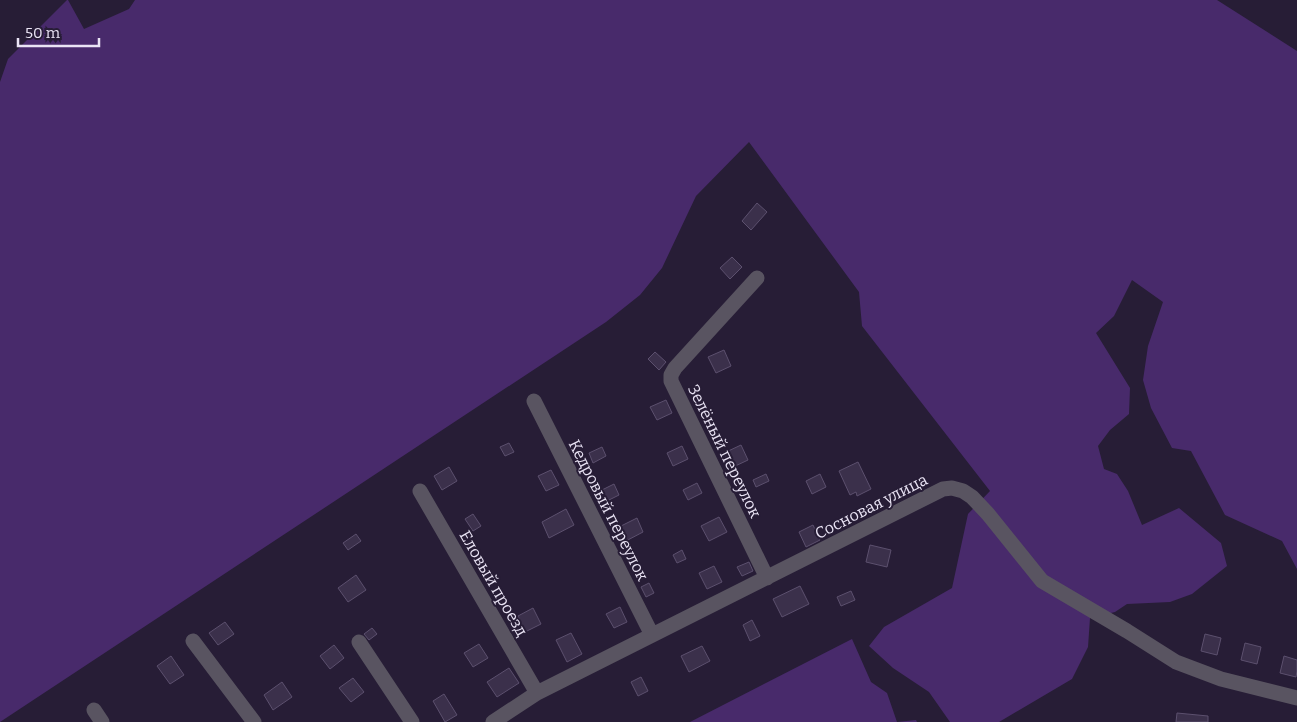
<svg xmlns="http://www.w3.org/2000/svg" width="1297" height="722" viewBox="0 0 1297 722" font-family="Bitter,serif">
	<style>
		.green { fill: #482a6b }
		.building { fill: #3b304b; stroke: #5c506e }
		.lines { fill: none; stroke-linecap: round; stroke-linejoin: round }
		.minor { stroke: #595461; stroke-width: 15 }
		.labels { text-anchor: middle; stroke-width: 4; stroke-linejoin: round; paint-order: stroke }
		.street-label { font-size: 16px; fill: #eae4f5; stroke: #271d36 }
	</style>
	<rect width="100%" height="100%" fill="#271d36"/>
	<path class="green" d="M67,0h1l16,29 45,-20 6,-9h1082l80,51v518l-15,-28 -57,-26 -34,-64 -19,-3 -21,-40 -8,-28 5,-34 15,-44 -31,-22 -18,36 -18,17 34,55 -1,26 -19,16 -12,16 6,23 13,5 11,17 14,34 37,-17 42,35 6,23 -35,28 -22,8 -43,2 -12,8 -25,6 -2,29 -16,32 -73,43h-49l-21,-30 -36,-24 -24,-22 15,-19 68,-39 16,-74 22,-23 -128,-165 -3,-34 -110,-150 -53,54 -34,72 -22,27 -34,27 -606,400v-640l8,-23z
		M852,639l19,43 16,11 10,29 19,-2 1,2h-227z"/>
	<path class="building" d="M757,203l10,9 -16,18 -9,-9z
		M732,257l10,10 -12,12 -10,-11z
		M724,350l7,16 -15,7 -8,-16z
		M655,352l11,10 -7,8 -11,-11z
		M666,400l6,13 -15,7 -7,-13z
		M509,443l5,9 -9,4 -5,-9z
		M741,445l7,15 -17,8 -7,-15z
		M682,446l6,13 -15,7 -6,-13z
		M602,447l4,9 -13,7 -4,-10z
		M858,462l13,27 -14,7 -1,-4 -6,3 -11,-24z
		M449,467l8,14 -15,9 -8,-14z
		M551,470l8,15 -13,6 -8,-15z
		M766,474l3,7 -13,6 -3,-7z
		M820,474l6,13 -14,7 -6,-13z
		M697,483l5,10 -14,7 -5,-10z
		M614,484l5,11 -12,6 -5,-11z
		M566,509l8,16 -25,13 -7,-16z
		M473,514l8,12 -8,5 -8,-12z
		M719,517l8,15 -18,9 -8,-15z
		M637,518l6,14 -19,10 -7,-14z
		M813,525l7,15 -14,7 -7,-15z
		M356,534l5,7 -13,9 -5,-7z
		M870,545l21,5 -4,17 -21,-5z
		M682,550l4,9 -9,4 -4,-8z
		M749,562l4,9 -11,5 -5,-9z
		M714,566l8,16 -15,7 -8,-16z
		M356,575l10,15 -18,12 -10,-14z
		M649,583l5,10 -8,4 -5,-10z
		M800,586l9,18 -27,13 -9,-18z
		M851,591l4,9 -14,6 -4,-9z
		M620,607l7,15 -13,6 -8,-14z
		M533,608l8,16 -16,8 -7,-16z
		M752,620l8,16 -10,5 -7,-16z
		M225,622l9,12 -16,11 -9,-12z
		M372,628l5,6 -8,6 -5,-6z
		M571,633l11,21 -15,8 -11,-22z
		M1205,634l16,4 -4,17 -16,-4z
		M1245,643l16,4 -4,17 -16,-4z
		M479,644l9,14 -15,9 -9,-14z
		M334,645l10,13 -14,11 -10,-13z
		M702,646l8,15 -21,11 -8,-16z
		M171,656l13,19 -14,9 -13,-18z
		M1284,656l13,4v11l-1,6 -16,-4z
		M509,668l10,15 -22,14 -10,-15z
		M641,677l7,14 -10,5 -7,-14z
		M353,678l11,14 -13,10 -12,-14z
		M282,682l10,15 -19,13 -9,-15z
		M444,694l13,21 -12,7 -12,-21z
		M1177,713l31,3v6h-32z"/>
	<g class="lines">
		<path class="minor" d="M757,278l-82,90 -4,7v6l96,197
			M534,401l118,234
			M420,491l117,202
			M193,641l61,81
			M359,642l53,80
			M94,710l8,12
			M493,722l44,-29 396,-199 10,-5 9,-1 11,3 9,6 16,17 54,67 85,50 49,31 45,17 76,19"/>
	</g>
	<g class="labels">
		<g class="street-label">
			<text transform="translate(725 451) rotate(64)" y="6">Зелёный переулок</text>
			<text transform="translate(871 506) rotate(-27)" y="6">Сосновая улица</text>
			<text transform="translate(609 510) rotate(63)" y="6">Кедровый переулок</text>
			<text transform="translate(494 583) rotate(60)" y="6">Еловый проезд</text>
		</g>
	</g>
	<path d="M18 38v8h81v-8" fill="none" stroke="#eae4f5" stroke-width="2.5"/>
	<text x="25" y="38" font-size="15" fill="#eae4f5" stroke="#271d36" stroke-width="4" paint-order="stroke">50 m</text>
</svg>
